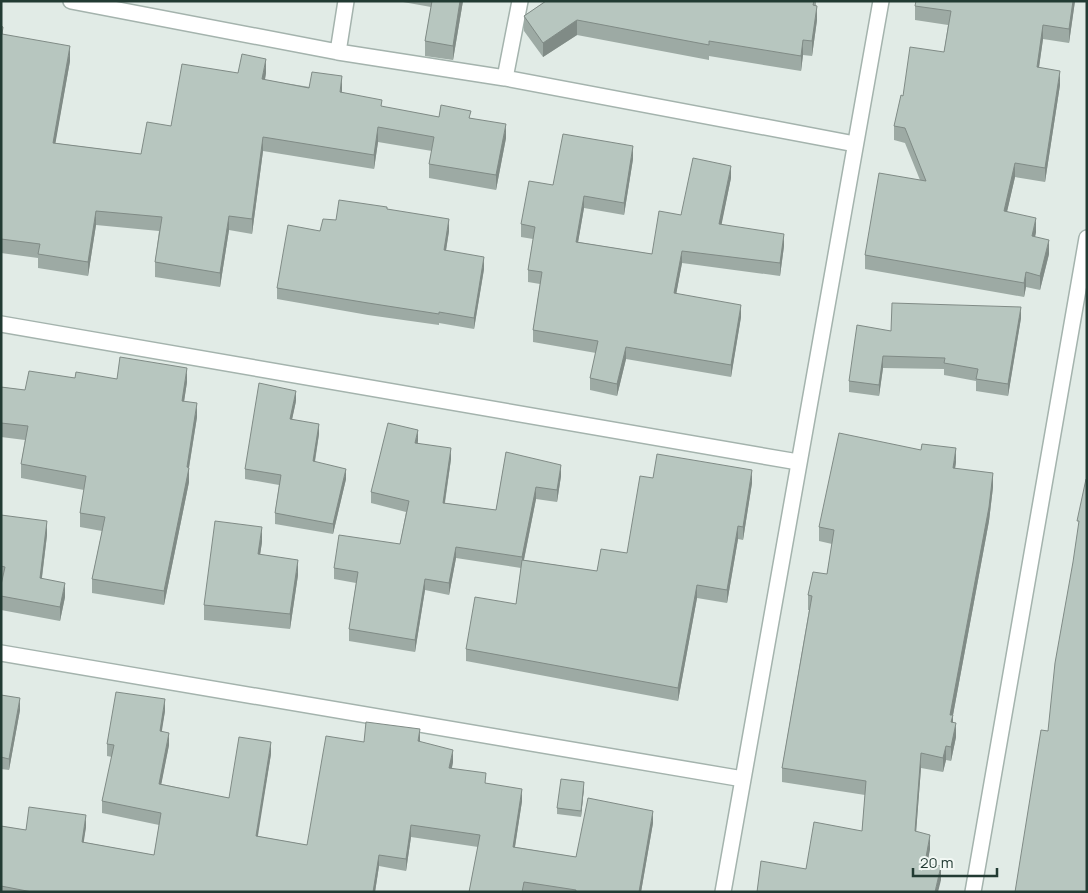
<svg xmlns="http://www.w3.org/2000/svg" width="1088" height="893" viewBox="0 0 1088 893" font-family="Manrope,sans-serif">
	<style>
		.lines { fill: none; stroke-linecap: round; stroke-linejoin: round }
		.minor-casing { stroke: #a4b3ad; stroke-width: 18 }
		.minor { stroke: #fff; stroke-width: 15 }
		.wall { fill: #9daaa4 }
		.shaded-wall { fill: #808b86 }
		.building { fill: #b7c6bf; stroke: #808b86 }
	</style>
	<rect width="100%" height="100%" fill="#e1ebe6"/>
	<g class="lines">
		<defs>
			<path id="minor" d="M71,1l267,51 167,26 350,66
				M338,52l8,-51
				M505,78l15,-77
				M1,324l797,138
				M1,653l742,126
				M723,892l158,-891
				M973,892l114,-654"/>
		</defs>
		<use href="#minor" class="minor-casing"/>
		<use href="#minor" class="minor"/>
	</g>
	<path class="wall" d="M403,1h60l-10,59 -28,-4v-15l6,-34 -28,-5z
		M546,1h270v5l1,14 -5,36 -9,-1 -2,16 -92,-15v4l-132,-25 -34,22 -19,-26v-15z
		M1075,1l-6,42 -26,-4 -4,28 21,18 -15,97 -30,-5 -8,34 29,21 -1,5 14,17 -9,36 -14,-3 -2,10 -159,-28v-14l55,-75 -15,-37 -11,-3v-14l9,-30 41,-44 4,-27 -33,-5v-14z
		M1,26l2,9 67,26 -15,82 86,11 30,-28 67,-53h28l-1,7 77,12 40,15 57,10 32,1 35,20 -10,52 -67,-12v-14l3,-13 -54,-9 -4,27 -111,-18 -11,83 -23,-4 -9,57 -65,-10v-15l4,-31 -63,-6 -8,51 -50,-8v-10l-37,-5z
		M633,159l-9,56 -40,-7 -6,34 74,12 29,-39 50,-37 -10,47 63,21 -4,30 -98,-13 -6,31 65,23 -10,60 -105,-18 -9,37 -27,-6v-12l6,-25 -63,-11v-12l7,-46 -12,-2v-12l5,-31 -12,-2v-13l32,-39z
		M387,209l62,22 -3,20 38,18 -10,60 -35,-6v2l-71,-10 -91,-16v-11l43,-57 16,-11z
		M1021,318l-13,78 -32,-5v-10l-32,-6v-6l-61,-1 -4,28 -30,-4v-11l42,-50z
		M75,378l42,1 70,3 -3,19 13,16 -8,51v14l-25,123 -72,-12v-14l10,-48 -22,-4v-14l4,-23 -63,-12v-14l4,-24 -24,-3v-50l24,3z
		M296,401l-4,18 27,15 -4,28 31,17 -13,55 -58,-10v-11l4,-28 -34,-6v-10z
		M418,441v2l33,16 -6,44 51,7 10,-58 55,24 -4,26 -21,-3 -12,61 73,11 30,-18 26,-75 99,5 -9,57 -5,-1 -11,64 -30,-5 -19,103 -212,-40v-12l50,-45 5,-36 -65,-10 -7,37 -24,-5 -10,62 -66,-11v-12l7,-46 -22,-4v-11l66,-24 6,-32 -35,-9v-11z
		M956,462l-1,6 38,19 -4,34 -36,194v8l3,14 -5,24 -5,-1 -3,12 -22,-4 -5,64 14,17 -3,14 14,17 -135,-11 56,-38 3,-36 -83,-13v-14l27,-158h-1v-15l19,-21 5,-30 -13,-3v-14z
		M1,515l46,20 -5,43 23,19 -5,24 -59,-11v-25l1,-5h-1z
		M262,542l-2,12 38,21 -8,54 -86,-9v-15z
		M1,695l19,15 -11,60 -8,-1z
		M165,711l-4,21 8,13 -8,39 68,14 42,-44 -14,82 50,9 57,-103h56l33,20 -1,6 70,33 -7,46 61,10 77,-34 -12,69h-172l9,-45 -67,-10 -5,34 -27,-5 -4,26h-374v-66l25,4 60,-3 -3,15 71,13 5,-30 -57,-12v-12l10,-44 -5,-1v-12z
		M584,788l-3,29 -24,-3v-6z"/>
	<path class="shaded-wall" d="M460,1h3l-10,59v-14z
		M1073,1h2l-6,42v-14z
		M817,6v14l-5,36v-15z
		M577,20v15l-34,22v-14z
		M1043,25v14l-6,42v-14z
		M803,40v15l-2,16v-15z
		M70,46v15l-17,96v-14z
		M266,59v14l-4,21v-15z
		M1060,71v14l-15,97v-14z
		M342,76v15l-2,15v-14z
		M506,124v14l-10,52v-15z
		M378,127v15l-4,27v-14z
		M263,137v14l-11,83v-15z
		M633,146v13l-9,56v-12z
		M1015,163v14l-11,48v-14z
		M731,166v12l-12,59v-13z
		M584,196v12l-8,46v-12z
		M96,211v14l-8,51v-14z
		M229,216v14l-9,57v-14z
		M1036,218v14l-4,19v-15z
		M449,219v12l-5,31v-12z
		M784,234v12l-4,30v-13z
		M1049,240v14l-9,36v-14z
		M682,251v12l-8,43v-13z
		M484,257v12l-10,60v-11z
		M1026,272v15l-2,10v-14z
		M741,305v12l-10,60v-12z
		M1021,307v11l-13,78v-12z
		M626,347v12l-9,37v-12z
		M883,356v12l-4,28v-11z
		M187,368v14l-5,33v-14z
		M296,391v10l-6,28v-10z
		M197,403v14l-9,56 1,-5v14l-25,123v-14l23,-124z
		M319,424v10l-6,38v-11z
		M418,430v11l-3,13v-11z
		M451,448v11l-8,55v-11z
		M956,448v14l-3,20v-14z
		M561,465v11l-4,26v-12z
		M346,469v10l-13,55v-10z
		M752,470v13l-9,57v-13z
		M993,473v14l-4,34 -36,194v14l-2,8 -1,-22z
		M536,487v12l-14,70v-12z
		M47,521v14l-7,57v-14z
		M738,526v13l-11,64v-13z
		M262,527v15l-4,27v-15z
		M456,547v11l-7,37v-12z
		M298,560v15l-8,54v-15z
		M425,579v11l-10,62v-12z
		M65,583v14l-5,24v-14z
		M697,585v13l-19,103v-13z
		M20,698v12l-11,60v-11z
		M165,699v12l-5,32v-12z
		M956,723v14l-5,24v-14z
		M420,729v12l-2,12v-12z
		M169,733v12l-10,51v-12z
		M271,742v12l-15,94v-12z
		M946,746v14l-3,12v-14z
		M453,750v12l-4,18v-12z
		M921,753v15l-6,78v-15z
		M584,782v6l-3,29v-6z
		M522,789v12l-9,58v-12z
		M653,811v12l-12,69h-2z
		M86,815v12l-4,27v-12z
		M411,825v12l-5,34v-12z
		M930,835v14l-5,28v-14z
		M379,855v11l-4,26h-2z
		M941,866v14l-3,12h-3z"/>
	<path class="building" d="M432,1h28l-7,45 -28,-5z
		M546,1h268l-1,4 4,1 -5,35 -9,-1 -2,16 -92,-15v4l-132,-25 -34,23 -19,-27z
		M916,1h157l-4,28 -26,-4 -6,42 23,4 -15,97 -30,-5 -11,48 32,7 -4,18 17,4 -9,36 -14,-4 -2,11 -159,-28 14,-82 47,8 -21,-53 -11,-2 7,-31 2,1 7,-49 34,5 7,-41 -36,-5z
		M1,26l2,1 -1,7 68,12 -17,97 88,11 6,-32 24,4 11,-62 56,9 4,-19 24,5 -4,20 47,9 3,-16 30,4 -2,16 42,8 -1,6 58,11 2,-12 30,6 -2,7 37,6 -10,51 -67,-11 5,-27 -56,-10 -4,28 -111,-18 -11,82 -23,-3 -9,57 -65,-11 7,-45 -66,-6 -8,51 -50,-8 2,-10 -39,-5z
		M563,134l70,12 -9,57 -40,-7 -8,46 76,12 7,-43 22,4 12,-57 38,8 -12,58 65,10 -4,29 -98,-12 -8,42 67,12 -10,60 -105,-18 -9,37 -27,-6 8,-37 -65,-11 9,-58 -14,-2 7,-43 -14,-3 8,-43 24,4z
		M339,200l48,7v2l62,10 -5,31 40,7 -10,61 -35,-6v2l-71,-11 -91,-15 11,-63 32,6 3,-12 13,1z
		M892,303l129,4 -13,77 -32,-5 2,-10 -34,-6 1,-5 -62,-2 -4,29 -30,-4 8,-56 34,6z
		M120,357l67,11 -5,33 15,2 -10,64 2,1 -25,123 -72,-12 13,-62 -25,-4 6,-37 -65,-12 7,-38 -27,-3v-36l24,3 4,-19 46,7 1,-6 41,7z
		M259,383l37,8 -6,28 29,5 -6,37 33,8 -13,55 -58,-11 6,-38 -36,-6z
		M388,423l30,7 -3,13 36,5 -8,55 53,7 10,-58 55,13 -4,25 -21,-3 -14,70 -66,-10 -7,36 -24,-4 -10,61 -66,-11 9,-57 -24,-4 5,-33 61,9 9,-43 -38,-9z
		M839,433l82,17 1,-6 34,4 -3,20 40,5 -4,34 -39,208h3l-2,7 5,1 -5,24 -5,-1 -3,12 -22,-5 -6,78 15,4 -5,28 16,3 -6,26h-178l4,-31 45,8 8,-47 48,9 4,-50 -84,-13 30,-172 -4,-1 5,-23 14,2 7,-44 -15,-3z
		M657,454l95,16 -9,57 -5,-1 -11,64 -30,-5 -19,103 -212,-39 9,-52 41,7 6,-44 75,11 4,-22 26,4 13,-77 13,2z
		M1086,479h1v413h-72l26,-162 7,1 7,-68 18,-101 6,-41h-2z
		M1,515l46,6 -7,57 25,5 -5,24 -59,-11v-11l4,-18 -4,-1z
		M215,521l47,6 -4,27 40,6 -8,54 -86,-9z
		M116,692l49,7 -5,32 9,2 -10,51 70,14 10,-61 32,5 -15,94 51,9 19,-109 38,6 2,-20 54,7 -2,12 35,9 -4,18 37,5 -1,10 37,6 -9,58 63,10 12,-59 65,13 -14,81h-63v-2l-52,-8 -2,10h-53l11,-57 -69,-10 -5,34 -27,-4 -6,37h-341l-31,-6v-60l25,4 3,-23 57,8 -4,27 72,13 7,-42 -59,-12 12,-56 -7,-1z
		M1,695l19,3 -11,61 -8,-2z
		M561,779l23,3 -3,29 -24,-3z"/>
	<rect width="1088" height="893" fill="none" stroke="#223b33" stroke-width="5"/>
	<path d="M913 868v8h84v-8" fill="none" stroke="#223b33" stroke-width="2.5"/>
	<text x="920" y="868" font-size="15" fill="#223b33" stroke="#f2f8f4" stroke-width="4" paint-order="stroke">20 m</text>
</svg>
